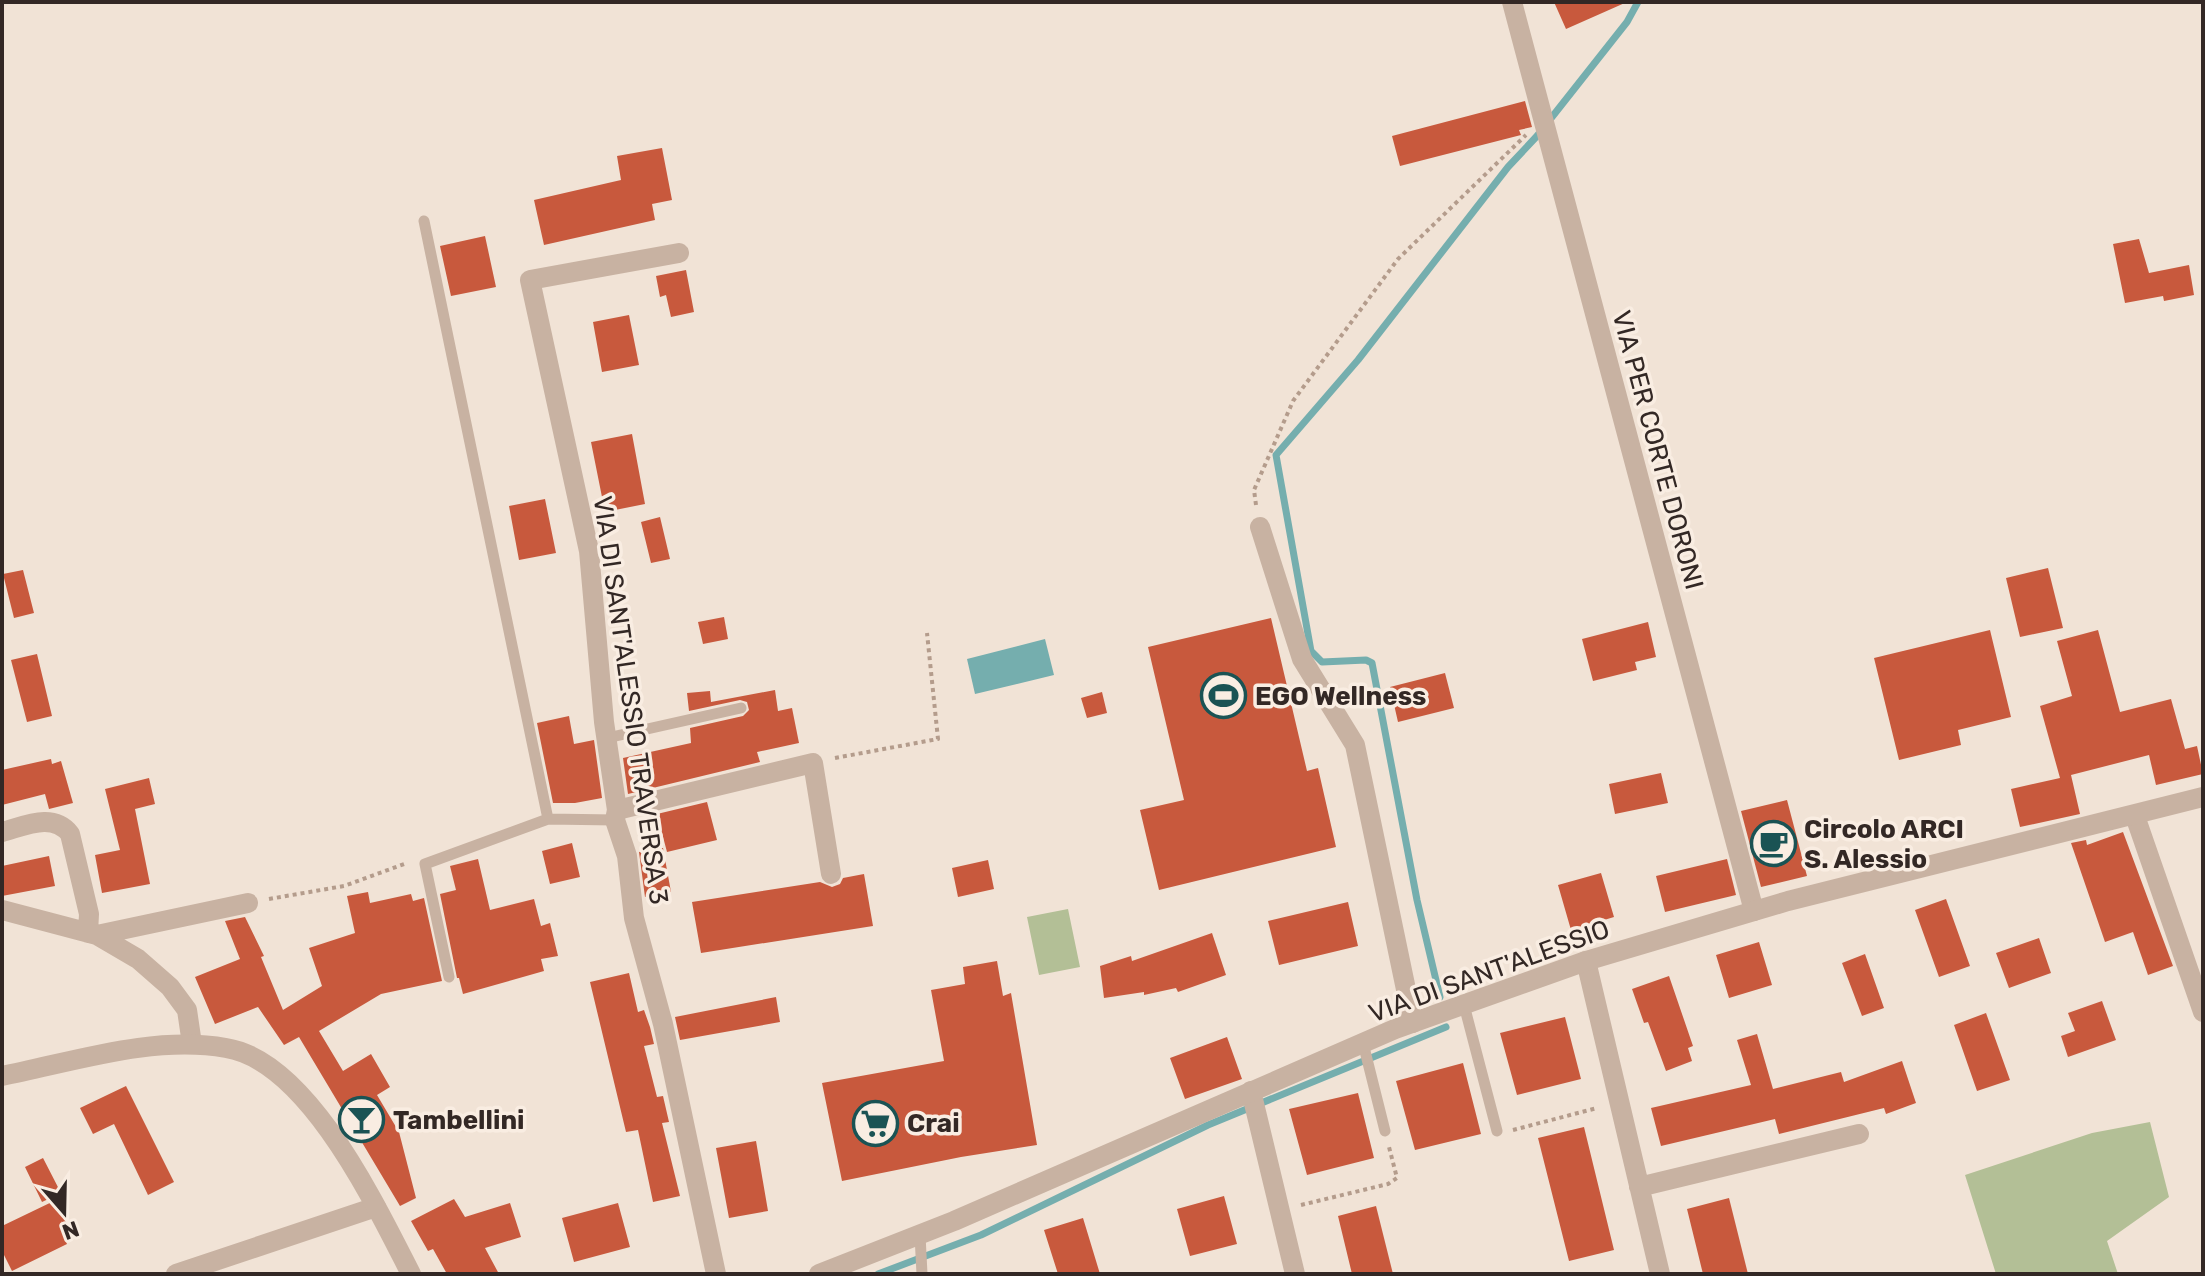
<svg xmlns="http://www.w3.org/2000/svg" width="2205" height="1276" viewBox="0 0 2205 1276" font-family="Rubik,sans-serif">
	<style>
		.green { fill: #b3bf96 }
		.water { fill: #75aeae }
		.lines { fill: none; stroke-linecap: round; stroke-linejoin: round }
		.stream { stroke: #75aeae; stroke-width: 7 }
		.building { fill: #c8593d }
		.path { stroke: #b49c8c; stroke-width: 4; stroke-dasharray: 4 4; stroke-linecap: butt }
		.service { stroke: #c8b2a2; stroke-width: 11 }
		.minor { stroke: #c8b2a2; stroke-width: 20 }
		.tertiary { stroke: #c8b2a2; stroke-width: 20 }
		.labels { text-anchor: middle; stroke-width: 7; stroke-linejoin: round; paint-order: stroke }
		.street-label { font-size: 26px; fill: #332825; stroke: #f9ede2 }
		.poi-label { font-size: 26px; font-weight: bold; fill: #332825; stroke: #f9ede2; text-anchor: start }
	</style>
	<rect width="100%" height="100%" fill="#f1e3d6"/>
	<path class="green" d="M1068,909l12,58 -41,8 -12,-58z
		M2150,1122l19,75 -62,44 11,33h-122l-31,-99 127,-42z"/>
	<path class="water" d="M1045,639l9,36 -79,19 -8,-35z"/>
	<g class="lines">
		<path class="stream" d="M1440,997l-23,-97 -45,-237 -6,-3 -44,2 -11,-11 -35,-196 82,-95 150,-193 29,-31 90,-114 11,-20
			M878,1274l103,-39 227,-110 238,-98"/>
	</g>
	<path class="building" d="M1554,2h73l-61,27z
		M1525,101l7,26 -13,3 2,5 -121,31 -8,-30z
		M662,148l10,52 -20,4 3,16 -111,25 -10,-45 87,-20 -4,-24z
		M485,236l11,51 -45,9 -11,-50z
		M2139,239l10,34 40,-8 5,30 -30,6 -1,-5 -38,7 -12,-59z
		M686,270l8,42 -23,5 -5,-22 -6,2 -4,-21z
		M629,315l10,50 -37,7 -9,-50z
		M632,434l13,70 -40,8 -14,-70z
		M545,499l11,54 -37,7 -10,-54z
		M660,517l10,42 -19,4 -10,-41z
		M2048,568l15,60 -43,9 -14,-59z
		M23,570l11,43 -20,5 -11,-44z
		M724,617l4,22 -25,5 -5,-22z
		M1271,618l36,153 11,-3 18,79 -177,43 -19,-80 44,-10 -36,-153z
		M1648,622l8,35 -21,5 2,8 -44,11 -11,-42z
		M1990,630l21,87 -53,13 3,15 -62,15 -25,-102z
		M2098,630l22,82 51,-13 14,50 12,-3 6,28 -47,11 -7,-30 -78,20 9,39 -60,13 -9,-38 49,-11 -20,-72 32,-10 -15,-55z
		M37,654l15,62 -25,6 -16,-62z
		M1445,673l9,35 -56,14 -8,-35z
		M775,690l3,21 14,-3 7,35 -42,9 3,10 -132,32 -5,-36 68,-15 -1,-15 53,-12 6,-6 -2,-8 -7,-2 -51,11 -2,-18 23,-2 1,11z
		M1102,692l5,21 -20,5 -6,-20z
		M569,716l5,28 20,-4 8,58 -27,5h-22l-16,-80z
		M51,759l1,5 9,-3 12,42 -24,6 -4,-15 -43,11v-35z
		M1661,773l7,30 -53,11 -6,-30z
		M149,778l6,26 -20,5 15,75 -48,9 -7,-38 25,-5 -15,-61z
		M1787,800l20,76 -46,11 -20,-76z
		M707,802l10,38 -50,12 -10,-38z
		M2123,832l50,134 -25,9 -15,-43 -28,10 -34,-99 15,-3 1,5z
		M572,843l8,34 -30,7 -8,-33z
		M663,848l8,44 -26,5 -6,-45z
		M49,856l6,30 -53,10v-30z
		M478,859l12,51 44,-11 7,27 9,-3 8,33 -17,3 3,12 -81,23 -4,-16h-2l-17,-84 16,-4 -6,-24z
		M1727,859l9,36 -71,17 -9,-36z
		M988,860l6,29 -36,8 -6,-29z
		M1601,873l13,44 -43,13 -13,-45z
		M864,874l9,52 -172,27 -9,-51 128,-20 12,5 8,-3 3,-6z
		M368,892l2,11 41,-9 2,7 11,-3 18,83 -61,13 -62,37 24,40 28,-17 19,33 -13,8 22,37 17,66 -16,8 -101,-169 -15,8 -26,-38 -43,17 -20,-47 45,-18 -15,-38 20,-4 19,39 -3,1 22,53 39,-24 -13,-38 46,-15 -8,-37z
		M1946,899l24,67 -31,11 -24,-67z
		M1348,902l10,44 -79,19 -11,-44z
		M1212,933l14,42 -48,17 -2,-4 -32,7v-3l-40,6 -4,-32 31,-10 1,5z
		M2039,938l12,35 -42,15 -13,-35z
		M1759,942l13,43 -43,13 -13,-43z
		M1865,954l19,54 -22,8 -20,-53z
		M997,961l6,35 8,-3 26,152 -76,12 -119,24 -20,-98 122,-22 -13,-71 34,-6 -2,-17z
		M629,973l9,39 6,-2 6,17 4,17 -10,2 13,51 6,-1 6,26 -7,1 18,73 -27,6 -15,-72 -12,2 -36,-150z
		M1669,976l24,70 -5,2 4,13 -26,10 -18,-49 -4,1 -12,-34z
		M776,997l4,25 -100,18 -5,-23z
		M2102,1001l14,39 -48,17 -7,-21 14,-5 -7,-18z
		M1986,1013l24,67 -33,11 -23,-66z
		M1565,1017l16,62 -64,16 -17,-62z
		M1757,1034l16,55 68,-17 3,10 58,-21 14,42 -30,11 -2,-6 -105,26 -4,-15 -114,27 -10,-38 100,-23 -14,-45z
		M1227,1037l15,42 -57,20 -15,-41z
		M1463,1063l18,71 -66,16 -19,-69z
		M126,1086l48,96 -26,13 -34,-71 -21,10 -13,-26z
		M1358,1093l16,65 -67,17 -18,-66z
		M1584,1127l30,123 -45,11 -31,-123z
		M756,1141l12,70 -39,7 -13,-70z
		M43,1158l18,35 -19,9 -17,-35z
		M1224,1196l13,48 -47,12 -13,-47z
		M1729,1198l19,76h-45l-16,-65z
		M454,1199l11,18 45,-14 11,34 -36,11 14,26h-52l-14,-25 -5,2 -17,-30z
		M56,1200l15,31 -8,4 4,9 -55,27 -10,-20v-25z
		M618,1203l12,44 -56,15 -12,-44z
		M1376,1206l17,68h-41l-14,-58z
		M1083,1218l17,56h-42l-14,-44z"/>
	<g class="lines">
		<path class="path" d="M1256,505l-2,-15 39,-89 105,-142 128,-124
			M835,758l103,-19 -11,-106
			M269,899l75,-13 63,-23
			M1513,1130l84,-22
			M1301,1205l87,-21 9,-6 -8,-31"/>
		<path class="service" d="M424,221l124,598
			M607,738l134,-30
			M449,977l-24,-113 123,-45 67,1
			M1464,1005l33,126
			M1363,1043l22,88
			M920,1235l2,39"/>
		<path class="minor" d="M1512,2l242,909
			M679,253l-149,27 59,271 15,171 13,88 -2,10 12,36 7,62 29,106 53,250
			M1260,527l42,132 53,86 58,278
			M617,810l196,-47 18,111
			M2135,816l68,196
			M2,832c23,-6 51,-20 68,2l19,80 -1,19
			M2,910l95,25 41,24 32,28 17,23 5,34
			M97,935l151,-32
			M1586,961l74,313
			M1251,1091l44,183
			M1639,1187l220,-53
			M176,1274l200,-67"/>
		<path class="tertiary" d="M2,1076c71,-14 151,-41 224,-28 82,13 150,158 185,226
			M819,1274l135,-53 441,-192 191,-68 202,-60 415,-104"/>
	</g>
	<defs>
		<symbol id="stadium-ring" viewBox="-11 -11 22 22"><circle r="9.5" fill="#f9ede2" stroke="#1a5354" stroke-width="1.5"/><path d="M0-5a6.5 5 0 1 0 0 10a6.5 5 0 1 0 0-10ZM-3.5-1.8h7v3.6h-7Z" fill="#1a5354"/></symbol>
		<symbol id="cafe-ring" viewBox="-11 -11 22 22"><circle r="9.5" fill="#f9ede2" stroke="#1a5354" stroke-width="1.5"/><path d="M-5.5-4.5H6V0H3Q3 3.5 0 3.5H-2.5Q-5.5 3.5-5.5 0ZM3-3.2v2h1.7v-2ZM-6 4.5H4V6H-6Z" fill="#1a5354"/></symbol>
		<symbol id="bar-ring" viewBox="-11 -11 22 22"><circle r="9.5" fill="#f9ede2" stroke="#1a5354" stroke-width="1.5"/><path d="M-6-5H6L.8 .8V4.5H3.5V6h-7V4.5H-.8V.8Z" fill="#1a5354"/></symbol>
		<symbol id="supermarket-ring" viewBox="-11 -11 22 22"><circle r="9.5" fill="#f9ede2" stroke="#1a5354" stroke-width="1.5"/><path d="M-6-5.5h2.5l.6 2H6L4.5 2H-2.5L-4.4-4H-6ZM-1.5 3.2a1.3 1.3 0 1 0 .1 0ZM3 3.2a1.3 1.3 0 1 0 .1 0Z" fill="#1a5354"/></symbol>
	</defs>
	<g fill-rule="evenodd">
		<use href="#stadium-ring" x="1198" y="670" width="51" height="51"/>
		<use href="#cafe-ring" x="1748" y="818" width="51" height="51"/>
		<use href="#bar-ring" x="336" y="1094" width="51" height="51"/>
		<use href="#supermarket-ring" x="850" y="1098" width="51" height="51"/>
	</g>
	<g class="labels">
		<g class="street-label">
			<text transform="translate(1658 450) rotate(75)" y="9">VIA PER CORTE DORONI</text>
			<text transform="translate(631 700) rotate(82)" y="9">VIA DI SANT'ALESSIO TRAVERSA 3</text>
			<text transform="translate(1489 971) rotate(-20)" y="9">VIA DI SANT'ALESSIO</text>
		</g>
		<g class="poi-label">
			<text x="1255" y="705">EGO Wellness</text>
			<text x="1804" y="838">Circolo ARCI<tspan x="1804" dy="30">S. Alessio</tspan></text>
			<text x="393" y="1129">Tambellini</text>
			<text x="907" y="1132">Crai</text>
		</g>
	</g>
	<rect width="2205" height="1276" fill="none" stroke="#332825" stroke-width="8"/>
	<g transform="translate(64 1212) rotate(160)" stroke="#f9ede2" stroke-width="6" paint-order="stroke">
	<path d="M0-6L14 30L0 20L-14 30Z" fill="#332825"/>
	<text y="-12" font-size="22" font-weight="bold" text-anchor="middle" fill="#332825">N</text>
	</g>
</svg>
